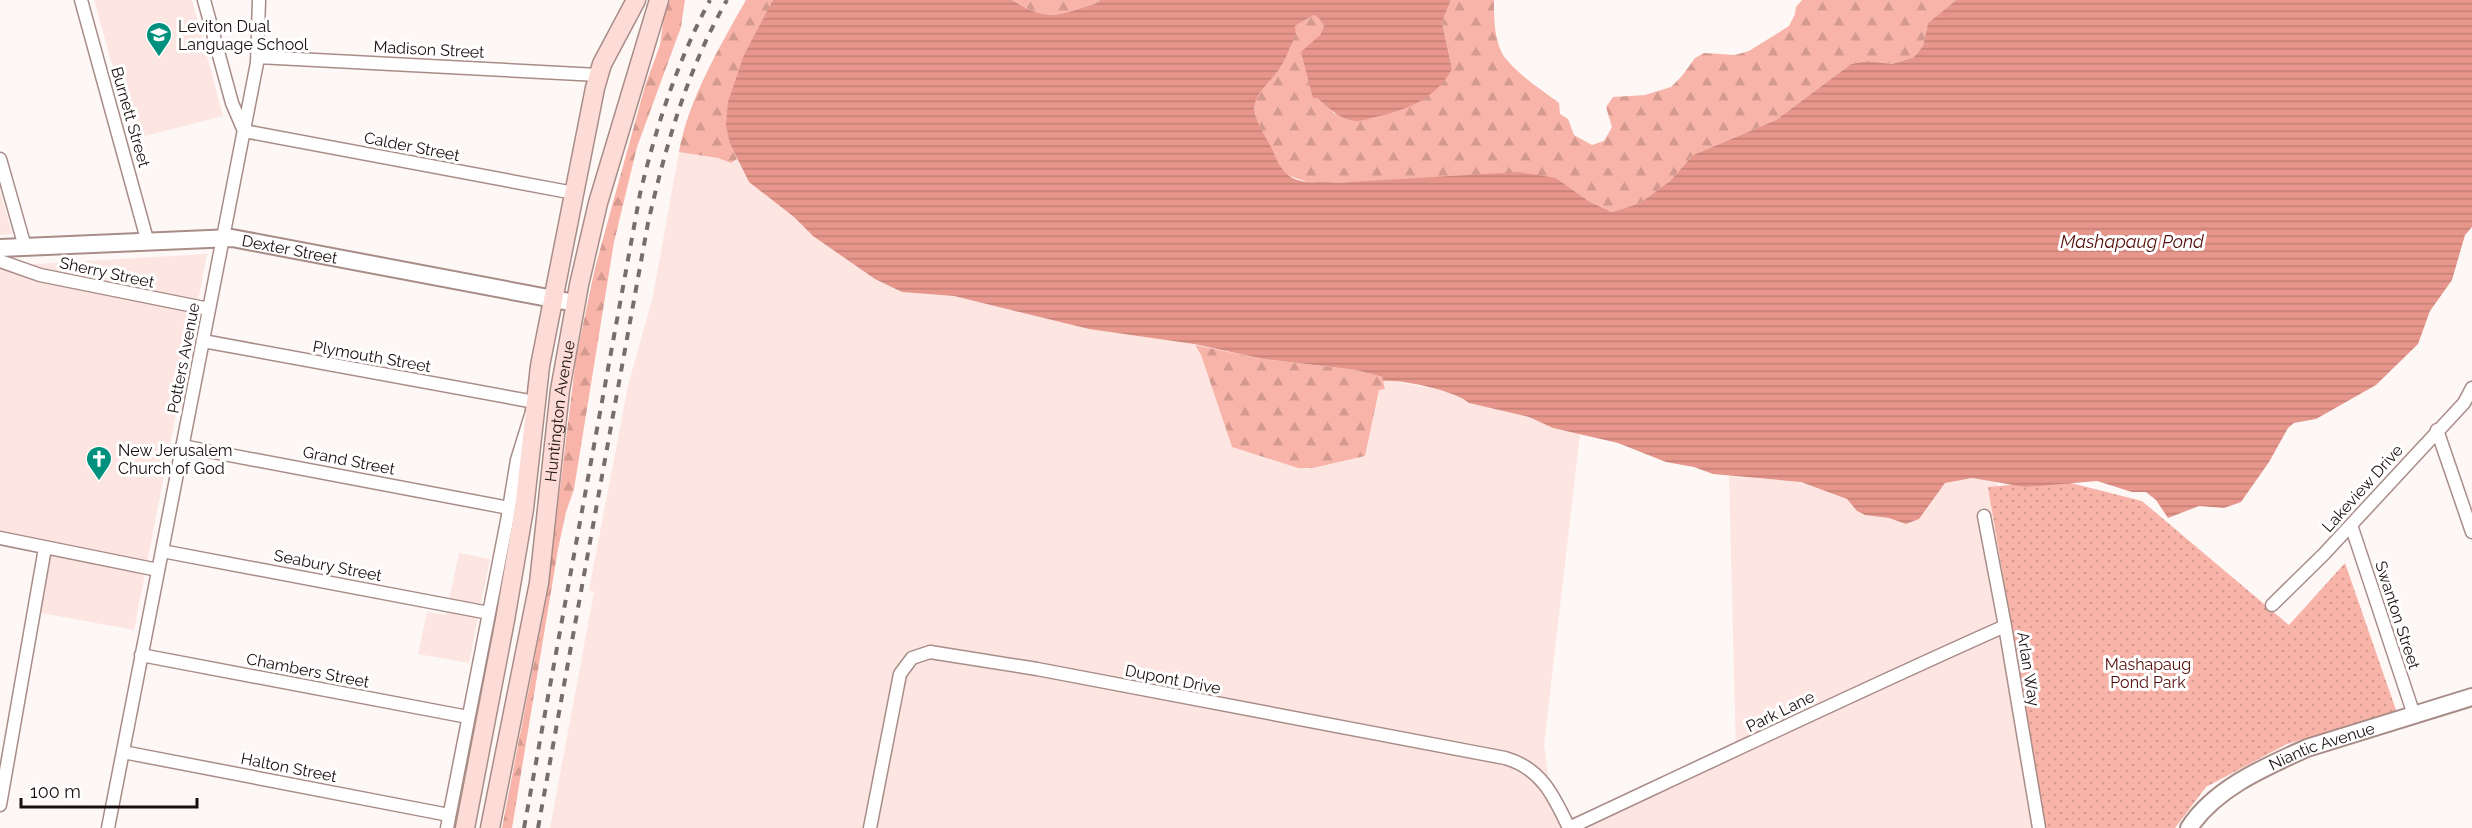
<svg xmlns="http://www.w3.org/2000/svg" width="2472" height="828" viewBox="0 0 2472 828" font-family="Raleway,sans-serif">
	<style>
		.built { fill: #fde5e1 }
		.forest { fill: url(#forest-firs) }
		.park { fill: url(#park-dots) }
		.water { fill: url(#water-rules) }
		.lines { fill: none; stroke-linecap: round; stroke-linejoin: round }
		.minor-casing { stroke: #a88c87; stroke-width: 15 }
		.tertiary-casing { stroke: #a88c87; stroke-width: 20 }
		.secondary-casing { stroke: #a88c87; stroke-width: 21 }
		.minor { stroke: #fff; stroke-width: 12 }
		.tertiary { stroke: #fff; stroke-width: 16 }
		.secondary { stroke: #fddcd7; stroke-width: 18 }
		.rail { stroke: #766e6d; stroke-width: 4; stroke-dasharray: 8 8; stroke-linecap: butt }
		.labels { text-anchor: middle; stroke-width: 6; stroke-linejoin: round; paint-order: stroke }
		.poi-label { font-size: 16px; fill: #190f0e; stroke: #fff; text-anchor: start }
		.street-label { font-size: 16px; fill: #190f0e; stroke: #fff }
		.park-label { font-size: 16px; fill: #530b08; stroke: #fff }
		.water-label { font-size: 18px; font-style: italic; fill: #550e0a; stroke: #fff }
	</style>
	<defs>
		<pattern id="forest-firs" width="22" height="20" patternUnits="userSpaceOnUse" patternTransform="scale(1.5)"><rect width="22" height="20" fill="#f8b4a9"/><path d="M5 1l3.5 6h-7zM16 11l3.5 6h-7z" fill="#d49a90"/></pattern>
		<pattern id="park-dots" width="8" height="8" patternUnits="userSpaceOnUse" patternTransform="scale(1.5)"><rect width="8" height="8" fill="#f8b4a9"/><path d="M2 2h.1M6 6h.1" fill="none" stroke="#d49a90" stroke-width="1.8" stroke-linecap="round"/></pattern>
		<pattern id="water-rules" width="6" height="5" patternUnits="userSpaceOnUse" patternTransform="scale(1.5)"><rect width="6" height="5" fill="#e6968a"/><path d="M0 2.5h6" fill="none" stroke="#c58076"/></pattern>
	</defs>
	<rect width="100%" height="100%" fill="#fdf7f6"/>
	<path class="built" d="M94,0h98l31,116 -90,23z
		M679,152l39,6 13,5 6,-4 12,23 45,35 19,19 89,56 52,4 135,33 105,15 7,11 31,92 66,21h15l52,-12 14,-67h6l-2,-8 4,-1 54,10 23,8 5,5 60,14 24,11 27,6 -36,311 5,36 21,37 166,-65 -7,-277 72,6 46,17 10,12 8,4 24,3 17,6 13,-5 26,-36 27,-5 26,5 -4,18 21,107 -11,19 34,201h-1488l44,-236 -5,-2 39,-204 25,-90z
		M0,190l12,44 -12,1z
		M207,254l-73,376 -93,-17 10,-66 -51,-12v-269z
		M459,553l31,6 -21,104 -51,-9 9,-42 19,3z"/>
	<path class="forest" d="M670,0h15l-4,27 -44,120 -23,95 -40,247 -8,23 -8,37 -46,279h-10l45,-233 29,-237 19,-90 50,-182 15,-41 4,-29z
		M746,0h27l-10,22 -33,122 7,15 -6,4 -13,-5 -39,-6c9,-52 41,-106 67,-152z
		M1012,0h88l-3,3c-39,12 -48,20 -85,-3z
		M1451,0h43c0,18 0,46 13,60 14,17 35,30 52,43l1,11 8,5 6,16 18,10 12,-4 8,-14 -6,-20 7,-10 32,-2 26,-8 11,-11 13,-18 9,-5 31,2 14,-4 40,-25 6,-12 1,-7 6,-7h154l-28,23 -5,23 -9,11 -22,7 -24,-3 -17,3 -75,56 -83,35 -23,26 -30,22 -28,9 -22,-10 -34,-24 -222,5 -27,-1 -20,-7 -9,-10 -9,-21 -13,-22 -2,-22 11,-17 16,-16 14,-41 19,-11 5,2 5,9 -4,9 -15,16 12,47 18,16 117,-45 -10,-47z
		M1195,345l68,14 93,11 26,7 3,12 -6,1 -14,66 -52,12h-15l-66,-21 -31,-92z"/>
	<path class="park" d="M2059,480l83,21 147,124 56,-62 52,150 -110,31 -81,43 -31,41h-129l-58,-341z"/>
	<path class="water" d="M773,0h239c37,23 46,15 85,3l3,-3h351l-9,22 10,47c-17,30 -45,41 -77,48 -5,1 -12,4 -18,4 -16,-1 -29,-13 -40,-23h-4l-12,-46 19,-17 4,-9 -5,-8 -5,-3 -19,11c2,9 -1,13 -5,21 -3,7 -6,15 -10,21 -22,29 -37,32 -14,70 13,21 12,40 41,44 9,1 19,-1 27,1l184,-11 38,6 34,24 22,10 28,-9 30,-22 23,-26 83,-35 75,-56 17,-3 24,3 22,-7 9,-11 5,-23 28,-23h516v227l-7,8 -13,45 -22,31 -12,33 -42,41 -60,34 -22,4 -6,5 -19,34 -28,40 -17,6 -25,-2 -31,12 -12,-18 -10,-8h-14l-35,-11 -72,6 -53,-9 -27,5 -26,36 -13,5 -17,-6 -24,-3 -8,-4 -10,-12 -46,-17 -88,-8 -19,-7 -28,-5 -48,-19 -65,-15 -24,-11 -60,-14c-13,-12 -68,-24 -86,-22l-1,-4 -26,-7 -93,-11 -69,-15 -105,-15 -135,-33 -52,-4 -27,-13 -62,-43 -19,-19 -45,-35 -19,-38 -4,-19 2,-23 16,-47z"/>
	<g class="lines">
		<defs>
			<path id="minor" d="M81,0l67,243
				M204,0l28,103 12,28 330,62
				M258,57l340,18
				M0,159l25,88
				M0,261l40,14 169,34
				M203,341l332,61 -18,58 -10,61 -60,307
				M2437,430l35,102
				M182,446l327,62
				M1984,516l21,110 34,202
				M2351,525l63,190
				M0,538l158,32
				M162,551l327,62
				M2272,605l52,-51 140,-151 8,-15
				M141,655l327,62
				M123,752l326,63
				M0,805l45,-257
				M108,828l149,-765 2,-63
				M870,828l30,-154 12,-16 18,-6 107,17 468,89c36,10 49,38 64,70
				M1569,828c145,-68 290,-137 436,-202"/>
			<g id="tertiary">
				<path id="s1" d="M0,248l232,-10 343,65"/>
				<path id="s2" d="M2189,828c26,-40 76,-61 118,-80l165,-51"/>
			</g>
			<g id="secondary">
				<path d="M465,828l40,-208 19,-111 16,-143 55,-278 7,-24 34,-64"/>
				<path id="s3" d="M490,828l49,-245 21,-193 19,-105 19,-82 61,-203"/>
			</g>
		</defs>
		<use href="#minor" class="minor-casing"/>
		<use href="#tertiary" class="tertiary-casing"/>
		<use href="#secondary" class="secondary-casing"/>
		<use href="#minor" class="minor"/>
		<use href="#tertiary" class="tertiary"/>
		<use href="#secondary" class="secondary"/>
		<path class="rail" d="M524,828l116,-634c16,-67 37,-132 70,-194
			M538,828l110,-605c18,-78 39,-153 79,-223"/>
	</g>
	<defs>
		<symbol id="school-pin" viewBox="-11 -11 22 30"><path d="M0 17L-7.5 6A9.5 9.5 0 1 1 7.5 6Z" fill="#00917e" stroke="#fff"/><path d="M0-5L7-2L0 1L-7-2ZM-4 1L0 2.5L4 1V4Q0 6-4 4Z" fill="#fff"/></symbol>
		<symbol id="church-pin" viewBox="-11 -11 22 30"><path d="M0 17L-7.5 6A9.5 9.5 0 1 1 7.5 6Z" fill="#00917e" stroke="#fff"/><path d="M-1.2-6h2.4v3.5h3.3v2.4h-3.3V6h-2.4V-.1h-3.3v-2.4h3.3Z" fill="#fff"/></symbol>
	</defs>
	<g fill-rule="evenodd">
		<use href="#school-pin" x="144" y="20" width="30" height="40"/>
		<use href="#church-pin" x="84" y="444" width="30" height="40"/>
	</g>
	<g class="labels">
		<g class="poi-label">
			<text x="178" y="32">Leviton Dual<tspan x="178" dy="18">Language School</tspan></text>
			<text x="118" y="456">New Jerusalem<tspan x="118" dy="18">Church of God</tspan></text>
		</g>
		<g class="street-label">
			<text transform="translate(429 49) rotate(3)" y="6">Madison Street</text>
			<text transform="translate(131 117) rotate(74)" y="6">Burnett Street</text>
			<text transform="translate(412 146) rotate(11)" y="6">Calder Street</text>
			<text dy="6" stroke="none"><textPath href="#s1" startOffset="291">Dexter Street</textPath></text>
			<text transform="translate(107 272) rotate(12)" y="6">Sherry Street</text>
			<text transform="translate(372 356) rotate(10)" y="6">Plymouth Street</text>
			<text transform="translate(183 358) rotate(-79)" y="6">Potters Avenue</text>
			<text dy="6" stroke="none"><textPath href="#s3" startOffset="423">Huntington Avenue</textPath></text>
			<text transform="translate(349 460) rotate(11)" y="6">Grand Street</text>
			<text transform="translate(2362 488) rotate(-48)" y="6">Lakeview Drive</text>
			<text transform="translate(328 565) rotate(11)" y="6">Seabury Street</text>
			<text transform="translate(2398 615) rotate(72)" y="6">Swanton Street</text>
			<text transform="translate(2029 669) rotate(81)" y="6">Arlan Way</text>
			<text transform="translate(308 670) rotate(11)" y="6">Chambers Street</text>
			<text transform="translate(1173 679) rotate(11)" y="6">Dupont Drive</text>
			<text transform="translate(1780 711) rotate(-26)" y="6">Park Lane</text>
			<text dy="6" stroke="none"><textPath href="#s2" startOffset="159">Niantic Avenue</textPath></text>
			<text transform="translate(289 767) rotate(11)" y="6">Halton Street</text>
		</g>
		<g class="park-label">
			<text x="2148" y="670">Mashapaug<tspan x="2148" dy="18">Pond Park</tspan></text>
		</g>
		<g class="water-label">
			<text x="2132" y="248">Mashapaug Pond</text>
		</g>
	</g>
	<path d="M21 798v9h176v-9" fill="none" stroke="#190f0e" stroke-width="3"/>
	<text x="30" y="798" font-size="18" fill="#190f0e" stroke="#ffffff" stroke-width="4.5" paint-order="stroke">100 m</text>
</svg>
